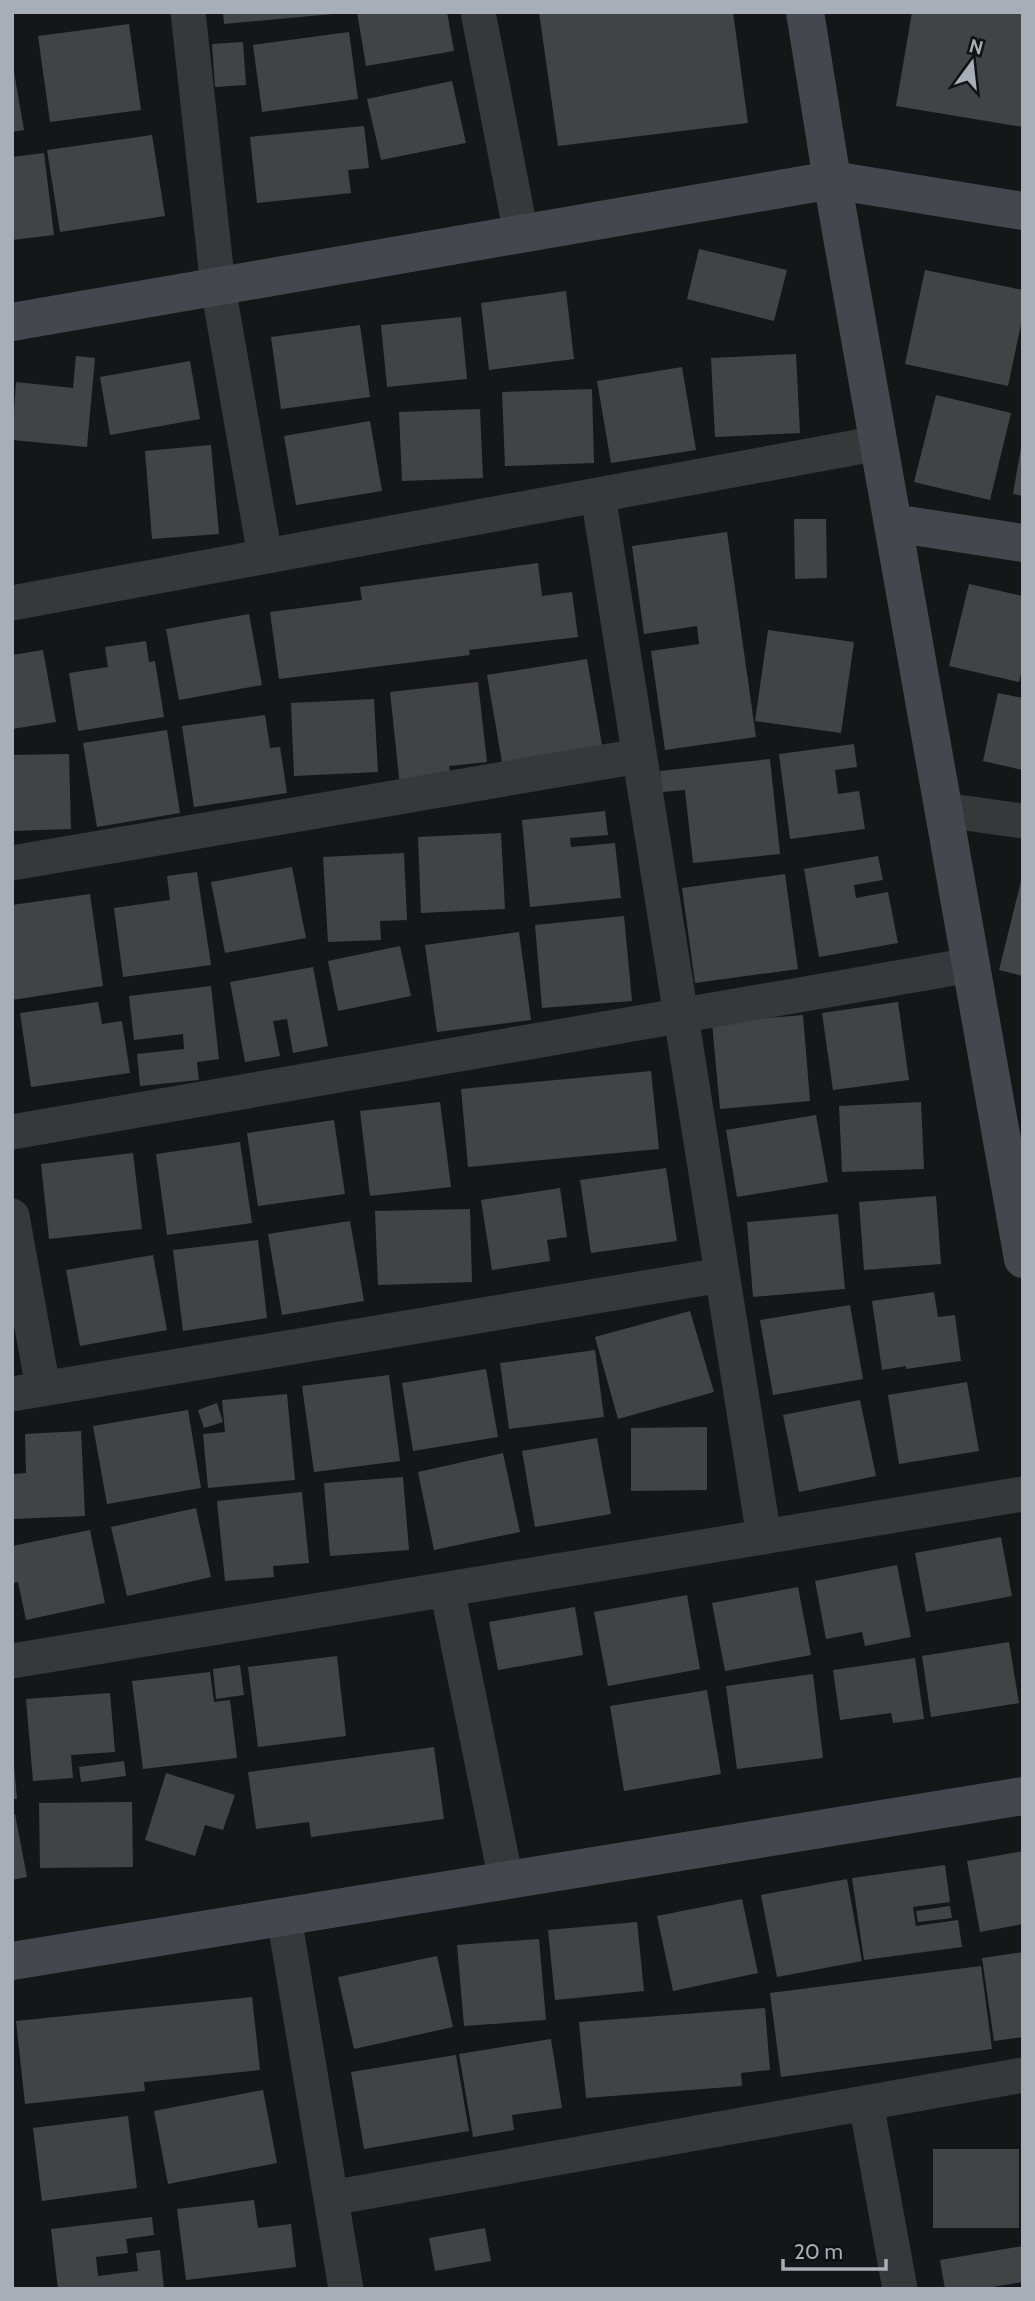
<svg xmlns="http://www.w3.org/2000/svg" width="1035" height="2301" viewBox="0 0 1035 2301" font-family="Cabin,sans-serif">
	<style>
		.building { fill: #414447 }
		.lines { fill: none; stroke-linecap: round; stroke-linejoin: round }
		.street { stroke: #36383c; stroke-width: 35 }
		.secondary { stroke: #44474d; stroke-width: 38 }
	</style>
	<rect width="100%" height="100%" fill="#151617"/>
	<path class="building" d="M223,12h110v2l-109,10z
		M357,12h90l7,39 -88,15z
		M539,12h194l15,111 -190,23z
		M912,12h111v115l-127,-21z
		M129,24l12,86 -91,12 -12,-86z
		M349,32l9,67 -96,13 -9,-67z
		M243,42l3,43 -31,2 -3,-43z
		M12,60l12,70 -12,2z
		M452,81l14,62 -85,17 -14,-61z
		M364,126l5,42 -21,2 3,23 -94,10 -7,-66z
		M152,135l13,81 -105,16 -13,-82z
		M44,153l10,82 -42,5v-83z
		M699,249l88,21 -13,51 -87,-22z
		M925,270l98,20v25l-15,71 -103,-22z
		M566,291l8,68 -85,11 -8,-67z
		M461,317l6,62 -80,8 -6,-62z
		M360,325l10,72 -89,12 -10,-72z
		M796,354l4,79 -85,4 -4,-79z
		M76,356l19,2 -8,89 -75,-7 4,-58 57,6z
		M190,361l10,58 -90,16 -10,-58z
		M682,367l14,83 -85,13 -14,-82z
		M592,389l2,74 -89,3 -3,-74z
		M936,395l75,18 -21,87 -76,-18z
		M480,409l3,69 -81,3 -3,-69z
		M370,421l12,70 -86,14 -12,-69z
		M211,445l8,89 -67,5 -7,-88z
		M1021,448h2v48l-10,-2z
		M794,519h32l1,59 -32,1z
		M727,532l29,205 -91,13 -14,-99 48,-7 -2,-18 -53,8 -12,-88z
		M538,563l4,33 30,-4 6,45 -109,13 1,5 -191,24 -9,-67 92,-12 -2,-13z
		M969,584l54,12v70l-4,16 -70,-16z
		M249,614l13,71 -83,15 -13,-71z
		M768,630l86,12 -13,91 -86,-12z
		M146,641l3,21 6,-1 9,56 -86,14 -9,-58 39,-6 -3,-20z
		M43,650l13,72 -44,7v-74z
		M587,659l15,86 -100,17 -15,-87z
		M478,682l9,80 -38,4 2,14 -51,6 -10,-94z
		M998,693l25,5v72l-40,-9z
		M374,699l4,73 -84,4 -3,-73z
		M265,715l5,33 10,-1 7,46 -93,14 -12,-81z
		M167,730l13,83 -83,14 -14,-84z
		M854,744l3,23 -22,3 3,24 21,-3 6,38 -75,10 -11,-85z
		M69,754l2,75 -59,2v-76z
		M770,759l10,95 -87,9 -8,-73 -23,2 -2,-21z
		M605,811l3,24 -38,3 1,9 44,-4 6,55 -91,9 -8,-87z
		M501,833l4,76 -84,4 -3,-76z
		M404,853l3,67 -27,1 1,19 -53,2 -5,-85z
		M878,856l5,24 -29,5 2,13 32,-6 10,51 -79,14 -15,-88z
		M292,867l14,71 -81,15 -14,-71z
		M197,872l14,93 -88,12 -9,-69 56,-8 -3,-24z
		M785,874l13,95 -103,14 -13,-95z
		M1022,877h1v99l-24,-6z
		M90,894l13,92 -91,14v-95z
		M624,916l8,85 -90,7 -7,-83z
		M519,932l12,88 -94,12 -12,-87z
		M400,946l11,50 -73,15 -10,-50z
		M313,967l15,79 -35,7 -6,-34 -14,2 7,35 -35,6 -15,-80z
		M211,986l8,73 -22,3 2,18 -59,6 -3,-32 47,-5 -1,-15 -49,6 -5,-44z
		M98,1002l4,22 20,-3 8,52 -99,14 -11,-74z
		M898,1002l11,78 -76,10 -11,-77z
		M803,1015l7,86 -90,8 -8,-86z
		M651,1071l8,78 -191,18 -7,-78z
		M440,1102l11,85 -81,9 -10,-85z
		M921,1102l3,67 -82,3 -3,-66z
		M816,1115l12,67 -91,15 -11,-67z
		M334,1120l11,74 -87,12 -11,-73z
		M240,1142l12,81 -85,12 -11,-81z
		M133,1153l9,76 -93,10 -8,-75z
		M666,1168l11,73 -86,12 -11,-73z
		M560,1188l7,49 -20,3 3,21 -58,9 -11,-70z
		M936,1196l5,68 -77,6 -5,-68z
		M470,1209l2,73 -94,3 -3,-74z
		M838,1214l7,75 -92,8 -6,-75z
		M350,1221l14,80 -82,14 -14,-81z
		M258,1240l9,78 -84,13 -10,-81z
		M153,1255l14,75 -87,16 -14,-76z
		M934,1292l4,25 17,-2 6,46 -55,8v-3l-24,4 -10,-69z
		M850,1305l13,74 -90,16 -13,-75z
		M690,1311l24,81 -96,27 -23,-82z
		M595,1350l9,67 -95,12 -9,-66z
		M486,1369l12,68 -85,14 -11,-68z
		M389,1375l11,86 -86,11 -12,-86z
		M967,1382l12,69 -80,13 -11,-69z
		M287,1394l8,86 -87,8 -5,-54 22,-2 -3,-32z
		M860,1400l16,76 -77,16 -16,-77z
		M217,1403l6,19 -19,6 -6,-18z
		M188,1410l13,78 -94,16 -14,-78z
		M707,1427v63l-76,1v-63z
		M81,1431l4,85 -73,3v-45l14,-1 -1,-39z
		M597,1438l14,76 -76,13 -13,-76z
		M503,1453l17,79 -86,18 -16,-78z
		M403,1477l6,73 -79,6 -6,-73z
		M302,1492l7,71 -36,3 1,11 -49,4 -8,-80z
		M196,1508l15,69 -84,19 -16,-69z
		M90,1530l15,73 -79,17 -8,-38 -4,1 -2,-8v-29z
		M1001,1537l11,59 -86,16 -11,-59z
		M897,1565l14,72 -46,9 -3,-14 -36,7 -11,-58z
		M798,1587l13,68 -86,16 -13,-68z
		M687,1595l13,74 -92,17 -14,-74z
		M575,1607l8,48 -85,15 -9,-48z
		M1009,1642l10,61 -88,14 -9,-61z
		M337,1656l9,80 -88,11 -10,-80z
		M915,1658l9,61 -31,4 -2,-10 -51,7 -7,-50z
		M240,1665l4,30 -28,4 -3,-30z
		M210,1672l4,30 16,-2 7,58 -94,11 -11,-88z
		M813,1674l10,84 -86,11 -11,-83z
		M707,1690l14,84 -97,17 -14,-85z
		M110,1693l5,59 -44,3 2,23 -40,3 -7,-82z
		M434,1747l10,72 -133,18 -2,-15 -53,7 -8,-57z
		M124,1761l2,15 -45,6 -2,-15z
		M12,1765h2l3,34h-5z
		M166,1773l69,22 -12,35 -18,-5 -10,31 -50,-16z
		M132,1802l1,65 -93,1 -1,-65z
		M15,1814l12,63 -15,3v-65z
		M1023,1851v73l-43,8 -13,-71z
		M945,1865l5,37 -37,5 3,19 42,-6 4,27 -98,13 -12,-82z
		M847,1879l15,82 -85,16 -16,-82z
		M742,1899l16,74 -85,18 -16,-75z
		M950,1906l2,12 -34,4 -2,-11z
		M637,1922l7,69 -89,9 -7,-70z
		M539,1939l7,81 -82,6 -7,-81z
		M1023,1952v85l-29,4 -12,-83z
		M437,1956l16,71 -99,22 -16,-72z
		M981,1966l11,83 -211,28 -11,-84z
		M252,1997l8,73 -116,12 1,9 -120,13 -9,-83z
		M765,2008l5,62 -29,3 1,13 -156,12 -7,-76z
		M551,2039l11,69 -50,7 2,15 -41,7 -14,-83z
		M456,2055l13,76 -105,18 -13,-77z
		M263,2090l14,73 -109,21 -14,-73z
		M128,2116l9,72 -95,13 -9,-73z
		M933,2149h86v79h-86z
		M254,2200l4,28 33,-4 5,43 -110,13 -9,-71z
		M152,2217l2,18 -28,4 2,14 -32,4 2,19 40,-5 -2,-18 24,-3 4,39h-106l-7,-60z
		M485,2228l6,33 -56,10 -6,-33z
		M1023,2246v36l-43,7h-35l-5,-29z"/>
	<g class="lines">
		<path class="street" d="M188,12l30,275 47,269
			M478,12l43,222
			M598,495l166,1042
			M12,603l867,-160
			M944,810l79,11
			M12,863l627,-107
			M12,1132l959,-167
			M12,1216l31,172
			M12,1394l710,-119
			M447,1589l59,291
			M12,1661l1011,-167
			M284,1917l62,372
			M866,2103l34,186
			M331,2198l692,-123"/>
		<path class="secondary" d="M805,12l27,168 191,1079
			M12,322l820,-142 191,31
			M893,523l130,20
			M12,1961l1011,-165"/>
	</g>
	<rect width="1035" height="2301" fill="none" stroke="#a7aeb8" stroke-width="28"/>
	<g transform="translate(972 63) rotate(15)" stroke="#101112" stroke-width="5" paint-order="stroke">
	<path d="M0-5L12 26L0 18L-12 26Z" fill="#a7aeb8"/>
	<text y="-10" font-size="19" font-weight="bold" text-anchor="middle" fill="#a7aeb8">N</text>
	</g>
	<path d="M783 2259v10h103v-10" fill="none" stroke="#a7aeb8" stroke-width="3.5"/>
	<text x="794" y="2259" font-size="21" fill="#a7aeb8" stroke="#101112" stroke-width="5" paint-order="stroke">20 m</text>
</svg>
